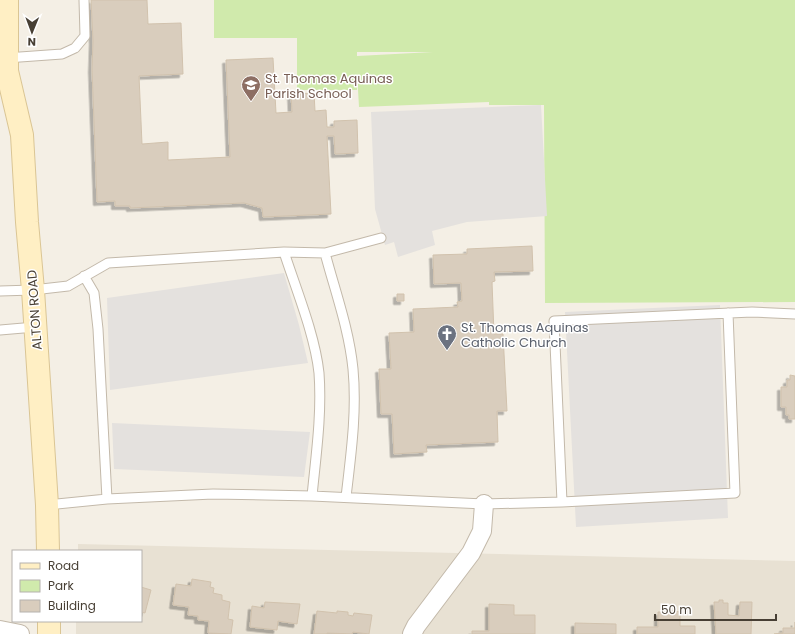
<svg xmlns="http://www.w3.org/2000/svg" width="795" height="634" viewBox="0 0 795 634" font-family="Poppins,sans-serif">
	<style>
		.residential { fill: #e8e1d3 }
		.green { fill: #d0eaac; fill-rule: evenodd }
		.parking { fill: #e4e1de }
		.building { fill: #d9cdbd; stroke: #d1c2ad; filter: url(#shadow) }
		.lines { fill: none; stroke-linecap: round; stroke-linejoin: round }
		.lane-casing { stroke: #c3b9aa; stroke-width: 11 }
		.street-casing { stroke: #c3b9aa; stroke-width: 20 }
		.secondary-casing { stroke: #dac594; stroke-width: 24 }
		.lane { stroke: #fff; stroke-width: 9 }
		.street { stroke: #fff; stroke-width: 18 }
		.secondary { stroke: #ffefc4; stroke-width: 22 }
		.labels { text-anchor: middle; stroke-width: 3; stroke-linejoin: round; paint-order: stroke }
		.education-label { font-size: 13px; fill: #785e54; stroke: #fff; text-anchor: start }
		.street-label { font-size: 13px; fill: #473f34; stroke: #fff }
		.worship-label { font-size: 13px; fill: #5b616d; stroke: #fff; text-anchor: start }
	</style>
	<defs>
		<filter id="shadow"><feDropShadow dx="-3.5" dy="3.5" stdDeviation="0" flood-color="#0004"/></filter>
	</defs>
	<rect width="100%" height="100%" fill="#f4efe5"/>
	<path class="residential" d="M78,544l717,17v73h-719v-13h65v-70h-63z"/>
	<path class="green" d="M214,0h581v302l-250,1 -1,-198h-55v-3l-130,5 -2,-35v18h-60v-52h-83zM357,52h76l-76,4z"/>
	<path class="parking" d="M541,105l6,111 -80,6 -35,9 3,14 -37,12 -4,-15 -9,3 -10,-36 -4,-97z
		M284,273l15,52 9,38 -198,27 -3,-92z
		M720,305l8,213 -152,9 -11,-215z
		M112,423l198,9 -6,45 -190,-8z"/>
	<path class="building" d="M91,0h56l1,24 33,-1 2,51 -44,2 3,68 26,-2v18l62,-3 -4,-97 47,-2 3,55 16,-1 -1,-18 23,-1 1,18 11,-1 1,17h7v-6l23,-1 1,33 -23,1 -1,-18h-7l4,78 -68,3 -1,-9 -18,-5 -114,5v-2h-15v-5l-18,1 -5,-133 1,-28z
		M532,246l1,25 -39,1 1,9 -3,1 2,52h9l4,77h-10l1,31 -72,3 1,7 -33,2 -2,-40h-11l-2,-45h12l-2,-36 25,-1 -1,-23 45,-2 -1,-5 5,-1 -1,-18 -27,1 -1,-29 34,-1v-5z
		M397,294h7v7h-7z
		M790,375l5,1v43h-6v-4h-3v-8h-5v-20h6v-7h3z
		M192,579l19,3 -1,5 4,1 -1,5 9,2v5l8,2 -2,17 5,1 -2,14 -23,-1 1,-12 -11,-1v-4l-10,-1 1,-8 -16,-2 3,-21 15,2z
		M141,587l10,3 -6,23 -4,-1z
		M719,600h4v3h5v12l11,1 1,-14h12l-1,32h-35l-2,-32h5z
		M265,602l35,2 -3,20 -19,-3 -1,9 -27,-3 2,-21 12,2z
		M489,604l25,1v10h21v19h-63v-3h17z
		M667,610l13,2v14h15v8h-58v-7h21v-15h7z
		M317,611l20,2v-2l11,1v3l5,1 1,-3 18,2 -3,19 -16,-2 -1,2 -25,-1v1h-13z
		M795,622v12h-21l9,-1v-5h12z
		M575,623l41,1v10h-41z"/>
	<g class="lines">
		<defs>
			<path id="lane" d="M6,58l56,-4 13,-6 10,-12 -1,-36
				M284,252c12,37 31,83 35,121 3,41 -3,82 -7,123
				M325,253c10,38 24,76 28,116 4,43 -2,85 -7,128
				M84,276l10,17 4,36 9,170
				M0,291l33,-1 35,-4 40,-23 176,-11 41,1 56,-15
				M0,330l35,-3
				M562,502l173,-9 -7,-180
				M47,505l60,-6 106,-5 99,2 172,8 78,-2 -8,-181 198,-9 43,2"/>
			<path id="street" d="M0,630l20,4
				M412,634l4,-8 55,-73 11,-22 2,-27"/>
			<path id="secondary" d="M7,0v71l15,64 5,87 6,68 14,215 1,46
				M49,621v13"/>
		</defs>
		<use href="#lane" class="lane-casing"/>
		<use href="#street" class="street-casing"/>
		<use href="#secondary" class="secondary-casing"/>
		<use href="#lane" class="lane"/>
		<use href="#street" class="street"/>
		<use href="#secondary" class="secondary"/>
	</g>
	<defs>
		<symbol id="school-pin" viewBox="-11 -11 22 30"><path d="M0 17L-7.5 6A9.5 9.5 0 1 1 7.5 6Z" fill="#8d6e63" stroke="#fff"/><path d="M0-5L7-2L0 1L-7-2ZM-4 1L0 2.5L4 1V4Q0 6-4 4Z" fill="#fff"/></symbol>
		<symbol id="church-pin" viewBox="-11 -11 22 30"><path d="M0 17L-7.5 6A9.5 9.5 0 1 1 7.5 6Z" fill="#6b7280" stroke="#fff"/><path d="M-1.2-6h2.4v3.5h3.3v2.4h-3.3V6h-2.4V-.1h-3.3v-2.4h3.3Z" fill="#fff"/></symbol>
	</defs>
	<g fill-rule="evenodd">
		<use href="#school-pin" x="240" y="74" width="22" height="30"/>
		<use href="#church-pin" x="436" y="323" width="22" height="30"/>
	</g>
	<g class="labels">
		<g class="education-label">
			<text x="265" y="83">St. Thomas Aquinas<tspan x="265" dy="15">Parish School</tspan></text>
		</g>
		<g class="street-label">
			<text transform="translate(34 310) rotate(-94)" y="5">ALTON ROAD</text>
		</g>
		<g class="worship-label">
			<text x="461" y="332">St. Thomas Aquinas<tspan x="461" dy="15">Catholic Church</tspan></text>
		</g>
	</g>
	<rect x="12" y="550" width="130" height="72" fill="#ffffff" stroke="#b5b2ae"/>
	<rect x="20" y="563" width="20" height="6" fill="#ffefc4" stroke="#b5b2ae"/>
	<text x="48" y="570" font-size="12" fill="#473f34">Road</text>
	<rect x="20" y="580" width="20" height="12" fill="#d0eaac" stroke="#b5b2ae"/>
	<text x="48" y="590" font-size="12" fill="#473f34">Park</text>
	<rect x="20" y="600" width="20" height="12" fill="#d9cdbd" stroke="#b5b2ae"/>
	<text x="48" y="610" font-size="12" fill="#473f34">Building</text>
	<g transform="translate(32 32) rotate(181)" stroke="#ffffff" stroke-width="3" paint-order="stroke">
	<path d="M0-3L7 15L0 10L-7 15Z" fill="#473f34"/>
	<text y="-6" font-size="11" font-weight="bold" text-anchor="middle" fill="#473f34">N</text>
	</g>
	<path d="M655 614v6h121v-6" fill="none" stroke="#473f34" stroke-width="2"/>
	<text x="661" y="614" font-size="12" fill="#473f34" stroke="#ffffff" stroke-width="3" paint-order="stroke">50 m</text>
</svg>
